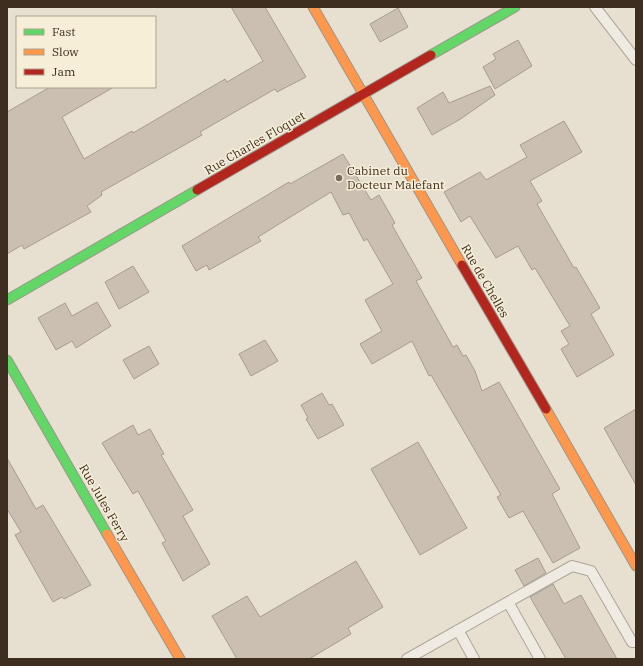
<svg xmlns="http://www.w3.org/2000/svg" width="643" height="666" viewBox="0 0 643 666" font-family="'IBM Plex Serif',serif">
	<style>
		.building { fill: #cbbfb2; stroke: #a89c90 }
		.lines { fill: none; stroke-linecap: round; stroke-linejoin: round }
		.lane-casing { stroke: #ada599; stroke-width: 12 }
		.fast-casing { stroke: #9c958a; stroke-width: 11 }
		.slow-casing { stroke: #9c958a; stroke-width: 11 }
		.jam-casing { stroke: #9c958a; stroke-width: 11 }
		.lane { stroke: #efebe3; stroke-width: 10 }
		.fast { stroke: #63d668; stroke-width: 9 }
		.slow { stroke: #ff974d; stroke-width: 9 }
		.jam { stroke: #b3261e; stroke-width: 9 }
		.poi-dot { fill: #786c5e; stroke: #f7eed8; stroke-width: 1.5 }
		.labels { text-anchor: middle; stroke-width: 3; stroke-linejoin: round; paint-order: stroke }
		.street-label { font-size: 12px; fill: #3d2e20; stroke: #f7eed8 }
		.poi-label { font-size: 12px; fill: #3d2e20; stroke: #f7eed8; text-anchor: start }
	</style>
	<rect width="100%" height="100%" fill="#e7e0d1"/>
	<path class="building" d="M231,7h34l41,70 -29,15 -2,-3 -75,43 2,3 -101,57 1,3 -15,11 4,6 -67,37 -2,-4 -15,9v-142l43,-25h64l-52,30 22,42 48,-28 1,2 92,-54 2,3 36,-21z
		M398,8l10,19 -28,15 -10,-18z
		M518,40l14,26 -37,23 -12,-22 13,-8 -3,-5z
		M490,86l5,9 -36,25 -27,15 -15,-27 26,-16 6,11z
		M564,121l18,31 -52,29 12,20 -5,3 37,64 2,-1 24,41 -9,6 23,41 -37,22 -16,-28 8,-5 -8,-13 9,-5 -35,-58 -3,2 -14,-24 -22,12 -26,-42 -9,6 -17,-30 36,-20 6,8 41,-23 -7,-12z
		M343,154l28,46 8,-5 16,28 -3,2 30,53 -6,3 37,66 4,-2 6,11 3,-1 9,16 7,20 17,-9 61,107 -8,5 28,54 -27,15 -30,-52 -14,7 -12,-21 4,-2 -70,-120 -2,1 -17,-35 -40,23 -12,-20 22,-13 -17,-31 28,-16 -26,-45 -3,2 -15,-28 -6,2 -12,-23 -73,45 3,4 -52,29 -2,-5 -11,6 -14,-25 107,-64 1,2z
		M133,266l16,26 -30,17 -14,-27z
		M97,302l14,24 -35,22 -4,-7 -16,9 -18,-32 27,-15 7,13z
		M265,340l13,21 -27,15 -12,-22z
		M149,346l10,18 -25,15 -11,-19z
		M322,393l7,12 3,-1 12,21 -26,14 -12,-20 2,-1 -7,-13z
		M636,409v76l-32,-57z
		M133,425l5,10 12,-6 14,25 -3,1 32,55 -10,6 27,48 -27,17 -21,-38 4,-2 -28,-50 -5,3 -31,-51z
		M418,442l49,86 -47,27 -49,-86z
		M7,458l29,51 7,-4 48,80 -27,14 -2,-2 -9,5 -38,-67 6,-3 -14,-23z
		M538,558l8,15 -22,13 -9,-16z
		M356,561l27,46 -35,21 3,6 -42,25h-72l-25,-43 35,-20 13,21z
		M553,584l11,20 17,-9 36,64h-51l-36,-62z"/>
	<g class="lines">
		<defs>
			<path id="lane" d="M595,7l41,53
				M508,602l32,57
				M458,630l16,29
				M407,659l165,-93 19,5 41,71h4"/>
			<path id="fast" d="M431,55l84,-48
				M7,300l190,-110
				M7,360l100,174"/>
			<path id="slow" d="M313,7l149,258
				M546,409l90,157
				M107,534l73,125"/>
			<path id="jam" d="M197,190l234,-135
				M462,265l84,144"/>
		</defs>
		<use href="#lane" class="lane-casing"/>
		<use href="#fast" class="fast-casing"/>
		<use href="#slow" class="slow-casing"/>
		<use href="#jam" class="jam-casing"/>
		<use href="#lane" class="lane"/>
		<use href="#fast" class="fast"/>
		<use href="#slow" class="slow"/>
		<use href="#jam" class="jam"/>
	</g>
	<circle class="poi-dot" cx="339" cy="178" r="4"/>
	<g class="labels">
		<g class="street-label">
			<text transform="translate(255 143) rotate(-30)" y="4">Rue Charles Floquet</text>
			<text transform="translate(485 281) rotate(60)" y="4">Rue de Chelles</text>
			<text transform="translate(104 503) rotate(60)" y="4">Rue Jules Ferry</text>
		</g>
		<g class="poi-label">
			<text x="347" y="175">Cabinet du<tspan x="347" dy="14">Docteur Malefant</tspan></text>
		</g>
	</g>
	<rect width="643" height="666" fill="none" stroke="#3d2e20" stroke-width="16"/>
	<rect x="16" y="16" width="140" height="72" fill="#f7eed8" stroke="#ada18e"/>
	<rect x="24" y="29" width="20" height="6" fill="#63d668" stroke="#ada18e"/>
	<text x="52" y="36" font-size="12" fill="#3d2e20">Fast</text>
	<rect x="24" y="49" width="20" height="6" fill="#ff974d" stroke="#ada18e"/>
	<text x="52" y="56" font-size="12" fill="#3d2e20">Slow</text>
	<rect x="24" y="69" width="20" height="6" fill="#b3261e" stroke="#ada18e"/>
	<text x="52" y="76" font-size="12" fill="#3d2e20">Jam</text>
</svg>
